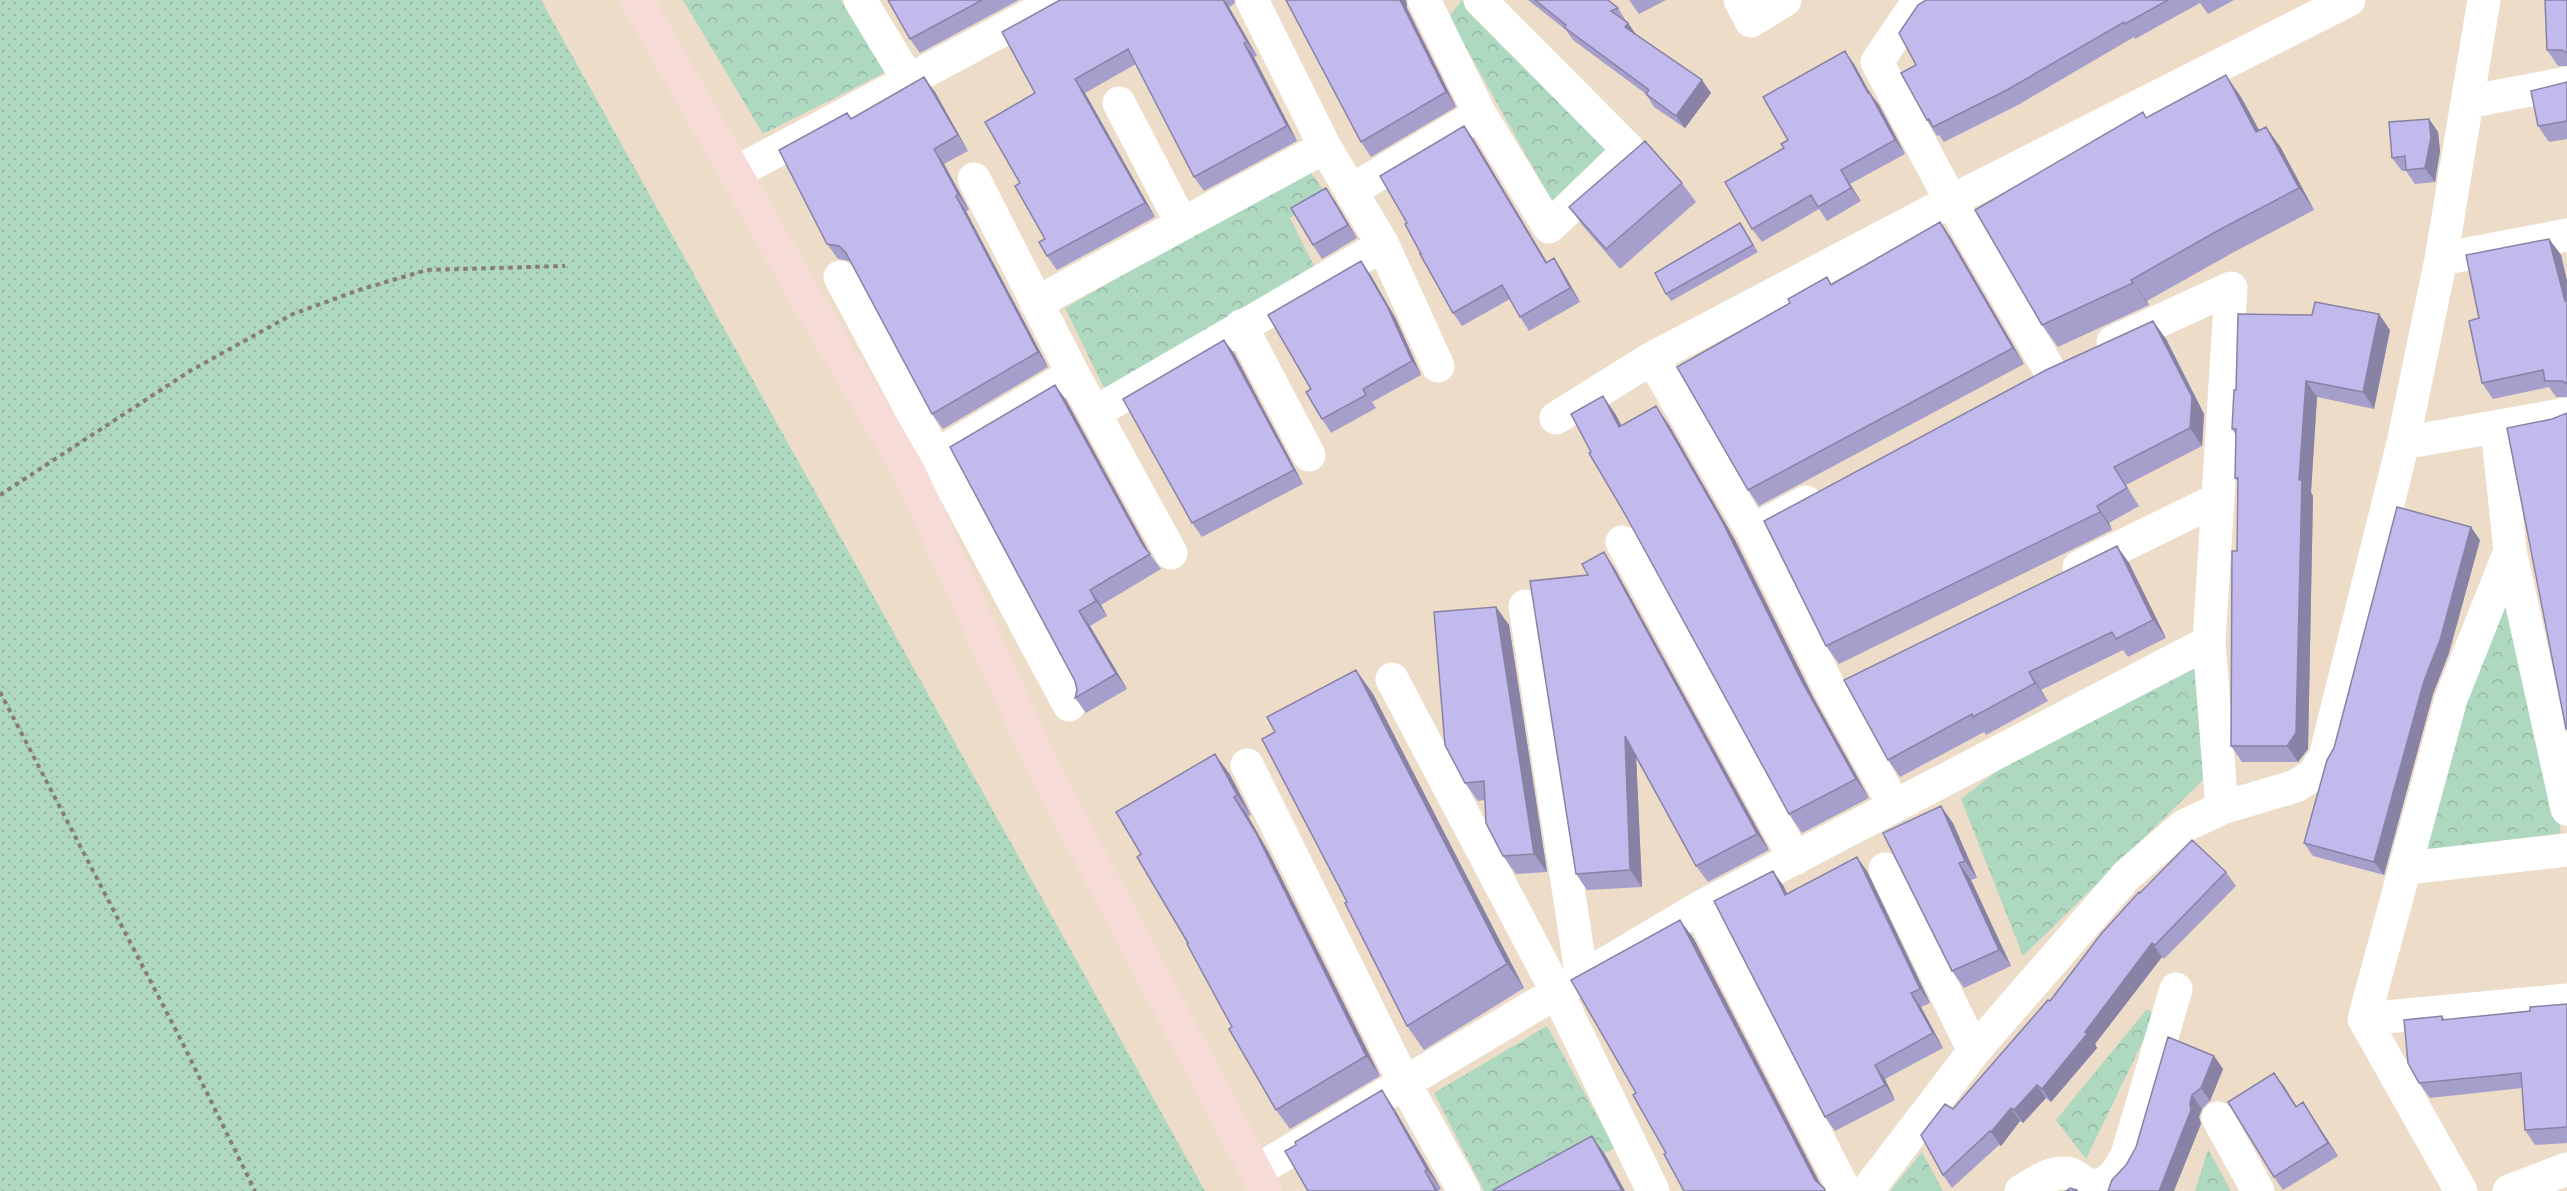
<svg xmlns="http://www.w3.org/2000/svg" width="2567" height="1191" viewBox="0 0 2567 1191" font-family="Spectral,serif">
	<style>
		.grass { fill: url(#grass-dots) }
		.park { fill: url(#park-crowns) }
		.lines { fill: none; stroke-linecap: round; stroke-linejoin: round }
		.path { stroke: #887d6f; stroke-width: 4; stroke-dasharray: 4.5 4.5; stroke-linecap: butt }
		.street { stroke: #fff; stroke-width: 33 }
		.secondary { stroke: #f6dbd7; stroke-width: 33 }
		.wall { fill: #a79fcb }
		.shaded-wall { fill: #8882a5 }
		.building { fill: #c2b9ec; stroke: #8882a5; stroke-width: 1.5 }
	</style>
	<defs>
		<pattern id="grass-dots" width="8" height="8" patternUnits="userSpaceOnUse" patternTransform="scale(1.5)"><rect width="8" height="8" fill="#afd8c1"/><path d="M2 2h.1M6 6h.1" fill="none" stroke="#96b8a4" stroke-width="1.8" stroke-linecap="round"/></pattern>
		<pattern id="park-crowns" width="20" height="18" patternUnits="userSpaceOnUse" patternTransform="scale(1.5)"><rect width="20" height="18" fill="#afd8c1"/><path d="M2 6a3 3 0 1 1 6 0M12 15a3 3 0 1 1 6 0" fill="none" stroke="#96b8a4"/></pattern>
	</defs>
	<rect width="100%" height="100%" fill="#ecdcc8"/>
	<path class="grass" d="M0,0h541l664,1191h-1205z"/>
	<path class="park" d="M683,0h158l45,72 -123,62z
		M1462,0l153,150 -60,57 -106,-190z
		M1308,169l18,24 -36,25 26,52 -210,122 -41,-84z
		M2509,569l52,264 -136,17 31,-131z
		M2195,666l11,111 -183,179 -62,-157 51,-40z
		M2147,1009l8,7 -69,143 -30,-39z
		M1547,1026l68,122 -84,43h-47l-50,-98z
		M2208,1149l23,42h-36z
		M1922,1152l21,39h-53z"/>
	<g class="lines">
		<path class="path" d="M0,495l190,-124 103,-57 69,-25 65,-19 138,-4
			M0,692l180,346 75,153"/>
		<path class="street" d="M860,0l49,81
			M1252,0l73,147 58,98 55,121
			M1424,0l56,114 69,113 80,-77 -149,-150
			M1740,0l11,21 34,-21
			M1919,0l-42,62 74,139 99,170
			M2468,102l99,-19
			M1119,103l63,121
			M735,173l324,-173
			M974,179l99,195 98,179
			M1352,190l128,-76
			M2441,259l126,-24
			M840,277l229,428
			M1036,303l289,-156
			M1241,326l68,129
			M2113,342l118,-54 -22,354 13,166
			M1652,358l100,173 78,158 64,116
			M1094,413l289,-168
			M1556,418l96,-60 299,-157 398,-201
			M2403,443l164,-29
			M918,466l155,-92
			M1752,531l54,-29
			M1622,542l173,317
			M2510,551l57,258
			M2079,567l137,-67
			M1525,606l57,373
			M1392,679l165,313 96,199
			M1247,765l158,319 59,107
			M2407,868l160,-18
			M1885,869l89,182
			M1699,908l146,283
			M2364,1019l203,-19
			M2218,1118l40,73
			M1256,1171l443,-263 510,-266
			M1867,1191l107,-140 153,-176 57,-49 38,-18 74,-22 17,-11 12,-18 78,-314 38,-184 43,-259
			M2021,1191c13,-7 28,-19 44,-18 8,0 14,6 20,11 22,7 34,-13 42,-29l49,-166
			M2461,1191l-97,-172 87,-320 59,-148 -13,-123
			M2509,1191l58,-22"/>
		<path class="secondary" d="M637,0l172,303 100,169 134,295 223,424"/>
	</g>
	<path class="wall" d="M888,0h131l-99,53 -10,-14z
		M1060,0h175l-1,4 -5,3 28,49 -3,1 43,84 -93,50 -10,-14 -58,-113 -51,29 70,124 -98,53 -10,-14 -2,-17 -25,-56 15,-90 23,-91z
		M1286,0h120l1,8 49,99 -85,50 -10,-15z
		M1528,0h80l10,8 8,13h-1l3,2 7,10 76,60 -26,35 -31,-21 -8,-13 -73,-54 -7,-10z
		M1629,0h37l-27,14z
		M1926,0h308l-26,14 -8,-11 -65,36 -1,-2 -116,68 -74,37 -5,-7 -2,1 -10,-16 -11,-55z
		M2544,0h23v66h-9l-11,-16 -1,-47z
		M1854,64l15,28 10,13 26,49 -55,30 11,17 -34,20 -8,-12 -57,33 -10,-13 32,-81 4,-8z
		M2567,82v57l-18,3 -11,-16z
		M935,92l33,59 -24,13 25,46 -3,1 82,156 -105,62 -11,-15 -81,-152 -2,-1 -11,-2 -11,-15 20,-131 4,6z
		M2241,97l18,33 7,-3 15,21 33,62 -80,42 -87,49 2,4 -91,42 -16,-22 105,-207z
		M2429,119l9,13 2,19 -5,31 -20,2 -9,-13h-4l-10,-13z
		M1464,126l10,14 73,122 7,-4 9,14 17,30 -51,29 -9,-14 -10,-18 -48,27 -9,-13 -46,-90z
		M1682,183l14,19 -76,67 -37,-43 -14,-19z
		M1335,201l22,37 -35,21 -9,-14z
		M1940,222l11,16 73,126 -265,142 -11,-16 42,-187 37,-26 4,7z
		M1744,229l14,23 -87,49 -5,-7z
		M2549,239l12,16 6,26v116h-11l-7,-10 -56,12 -11,-16 -3,-65z
		M1370,274l26,45 25,56 -49,27 4,6 -45,25 -9,-14 -11,-30z
		M2312,315l78,15 -16,79 -57,-12 -6,95 2,4 -5,253 -10,13h-56l-11,-16 6,-195 1,-69 -3,-4 1,-43 -4,-6 4,-39z
		M2153,321l13,18 38,75 -2,32 -76,39 13,21 -30,17 3,7 -273,134 -13,-18z
		M1234,353l69,131 -101,53 -10,-14z
		M1055,385l11,15 83,153 12,16 -60,36 6,11 -17,10 37,63 -41,24 -11,-15 2,-8z
		M1603,396l13,19 5,10h48l66,115 78,157 56,101 -67,35 -13,-19z
		M2480,540l-31,113 -16,41 -49,181 -71,-19 -9,-13z
		M2117,546l12,17 37,75 -38,19 -5,-7 -82,40 7,11 -62,34 -2,-3 -84,45 -12,-17z
		M1604,552l11,17 154,281 -61,32 -12,-16 -60,-108 6,129 -55,3 -11,-16 12,-299z
		M1496,607l13,18 38,247 -31,2 -13,-18 -18,-56 -7,1 -13,-18z
		M1356,670l17,24 151,294 -100,62 -17,-24 -132,-294z
		M1229,773l22,42 -3,1 21,37 111,223 -90,53 -14,-19 -135,-256z
		M1953,823l24,55 -6,2 40,86 -47,22 -12,-17z
		M1867,871l63,132 -9,4 22,41 -58,31 10,21 -60,31 -10,-14 -42,-232 4,9z
		M2226,872l10,14 -72,73 -2,-2 -67,87 2,4 -46,54 -5,-4 -23,25 -3,-2 -19,25 -2,-1 -47,43 -9,-13 10,-66 97,-108 90,-108z
		M2567,1004v139l-32,2 -10,-15 -3,-42 -92,10 -11,-15 23,-67 3,4 85,-9z
		M2214,1056l9,13 -13,32 -8,8 -3,8 2,7 -75,41z
		M2284,1086l12,20 7,-4 35,54 -55,34 -9,-13z
		M1382,1090l13,20 46,79 -3,2h-130z"/>
	<path class="shaded-wall" d="M1223,0h1l5,7 28,49 -10,-14z
		M1400,0h6l1,8 49,99 -10,-15z
		M1628,23l9,13 -12,-9z
		M1244,43l10,14 43,84 -10,-15z
		M1845,51l9,13 16,29 -1,-1 10,13 26,49 -10,-14z
		M2226,75l15,22 31,57 -16,-22z
		M924,77l11,15 33,59 -10,-16z
		M1075,79l10,14 70,124 -10,-14z
		M1702,80l9,13 -26,35 -9,-12z
		M2429,119l9,13 2,19 -5,31 -10,-14z
		M1464,126l10,14 81,136 -9,-13z
		M2266,127l15,21 33,62 -15,-22z
		M934,149l10,15 25,46 -11,-16z
		M1841,170l9,14 11,17 -10,-13z
		M1326,188l9,13 22,37 -9,-13z
		M956,196l10,15 82,156 -10,-15z
		M1940,222l11,16 73,126 -11,-16z
		M2549,239l12,16 6,26v24l-2,-4z
		M1554,258l9,14 17,30 -10,-14z
		M1361,261l9,13 26,45 25,56 -9,-14z
		M2131,280l16,21 2,4 -16,-22z
		M2379,314l11,16 -16,79 -11,-17z
		M2153,321l13,18 38,75 -2,32 -12,-18z
		M1224,340l10,13 69,131 -9,-14z
		M2306,381l11,16 -6,95 2,4 -5,253 -10,13 -11,-16 12,-266z
		M1055,385l11,15 84,154 -6,-7z
		M1603,396l13,19 16,31 -13,-19z
		M1656,406l13,19 66,115 78,157 56,101 -13,-19 -56,-101z
		M2097,506l12,17 3,7 -12,-18z
		M2471,527l9,13 -31,113 -16,41 -49,181 -10,-13 50,-181z
		M2117,546l12,17 37,75 -13,-18z
		M1604,552l11,17 154,281 -12,-16z
		M1090,590l11,15 6,11 -11,-15z
		M1496,607l13,18 38,247 -13,-18z
		M1079,611l11,15 37,63 -11,-15z
		M1356,670l17,24 151,294 -17,-24z
		M2029,672l12,18 7,11 -13,-18z
		M1625,736l11,17 6,134 -12,-17z
		M1215,754l14,19 22,42 -14,-20z
		M1234,797l14,19 21,37 111,223 -14,-20z
		M1941,806l12,17 24,55 -12,-17z
		M1857,857l10,14 63,132 -10,-14z
		M1959,863l12,17 40,86 -12,-16z
		M1773,871l10,14 12,25 -10,-15z
		M1680,920l14,19 130,252 -9,-11z
		M2152,943l10,14 -67,87 2,4 -46,54 -9,-13z
		M1911,993l10,14 22,41 -10,-15z
		M2214,1056l9,13 -13,32 -9,-13z
		M1875,1065l10,14 10,21 -10,-15z
		M2274,1073l10,13 21,34 -9,-13z
		M2037,1085l9,13 -23,25 -9,-13z
		M1382,1090l13,20 46,79 -14,-19z
		M2192,1095l10,14 -3,8 2,7 -27,67h-15z
		M2303,1102l9,14 26,40 -10,-13z
		M2011,1108l9,13 -19,25 -10,-14z
		M1592,1136l14,20 19,35h-3z
		M1425,1171l13,20h-2z"/>
	<path class="building" d="M888,0h94l-72,39z
		M1060,0h163l24,42 -3,1 43,83 -93,51 -66,-128 -53,30 70,124 -98,53 -8,-14 6,-3 -30,-53 5,-3 -35,-61 50,-29 -33,-61z
		M1286,0h114l46,92 -85,50z
		M1535,0h73l10,8 -7,3 17,12 -3,4 77,53 -26,36 -30,-22 3,-4 -85,-63 2,-2z
		M1926,0h242l-43,24 -1,-2 -117,68 -74,37 -4,-8 -2,1 -26,-47 15,-8 -17,-32 19,-28z
		M2545,0h22v53l-5,-3h-15z
		M1845,51l23,42 1,-1 26,48 -54,30 10,18 -33,19 -7,-12 -59,34 -27,-47 59,-34 -3,-4 7,-4 -25,-43z
		M2226,75l30,57 10,-5 33,61 -80,42 -88,50 2,3 -91,42 -67,-115 168,-98 3,6z
		M924,77l34,58 -24,14 24,45 -2,2 82,156 -106,62 -86,-161 -7,-7 -12,-2 -48,-94 68,-37 4,6z
		M2567,82v39l-29,5 -7,-35z
		M2429,119l2,19 -6,30 -19,2 -1,-14 -13,2 -3,-36z
		M1464,126l82,137 8,-5 16,30 -50,29 -18,-32 -49,28 -33,-59h1l-16,-30 2,-1 -27,-47z
		M1645,141l37,42 -76,66 -37,-42z
		M1326,188l22,37 -35,20 -22,-37z
		M1940,222l73,126 -265,142 -71,-123 113,-64 -2,-4 39,-22 4,8z
		M1740,223l13,22 -87,49 -11,-21z
		M2549,239l16,62h2v83l-4,-3h-18l-2,-11 -61,13 -13,-62 10,-3 -13,-63z
		M1361,261l26,45 25,55 -49,28 3,6 -44,24 -16,-27 5,-3 -43,-74z
		M2315,302l64,12 -16,78 -57,-11 -7,99h3l-6,253 -9,13h-56l1,-195h5l1,-73h-3l1,-49h-4l2,-39h2l2,-76 74,1z
		M2153,321l39,76 -2,31 -76,39 13,21 -30,18 3,6 -274,134 -62,-125 282,-151z
		M1224,340l70,130 -102,53 -69,-124z
		M1055,385l89,162 6,7 -60,36 6,11 -17,10 37,63 -41,24 2,-8 -2,-9 -125,-234z
		M1603,396l16,31 37,-21 66,115 78,157 56,101 -67,35 -164,-300 -36,-61 2,-1 -20,-38z
		M2567,413v315l-1,1 -59,-301 45,-9z
		M2397,507l74,20 -31,113 -16,41 -50,181 -70,-19 23,-83 7,-12z
		M2117,546l36,74 -37,19 -4,-7 -83,40 6,11 -62,34 -1,-3 -84,46 -44,-80z
		M1604,552l153,282 -61,32 -71,-130 5,134 -54,4 -46,-293 58,-6 -6,-11z
		M1496,607l38,247 -31,2 -17,-33 -2,-42 -19,2 -20,-38 -11,-133z
		M1356,670l151,294 -100,62 -62,-123 2,-1 -85,-163 13,-7 -8,-15z
		M1215,754l22,41 -3,2 22,36 110,223 -90,54 -47,-81 3,-2 -45,-83 1,-1 -51,-86 4,-3 -25,-42z
		M1941,806l24,55 -6,2 40,87 -47,21 -69,-138z
		M2192,840l34,32 -71,73 -3,-2 -67,89 2,2 -45,55 -5,-4 -23,25 -3,-2 -20,24 -1,-1 -47,44 -22,-40 24,-31 8,5 95,-109 2,1 51,-67 38,-42 1,1z
		M1857,857l63,132 -9,4 22,40 -58,32 10,20 -60,32 -111,-216 59,-30 12,24z
		M1680,920l135,260 9,8 1,3h-141l-20,-37 2,-1 -33,-58 3,-2 -65,-113z
		M2567,1004v123l-42,3 -4,-57 -102,10 -11,-20 -4,-43 38,-4v4l88,-9v-4z
		M2168,1037l46,19 -13,32 -9,7 -2,9 1,6 -32,81h-51l4,-11 14,-15 10,-18z
		M2274,1073l22,34 7,-5 25,41 -54,34 -46,-75z
		M1382,1090l45,80 -2,1 11,20h-128l-23,-40 11,-6 -1,-3z
		M1592,1136l30,55h-128l-1,-1z
		M2070,1188l7,2v1h-11z"/>
</svg>
